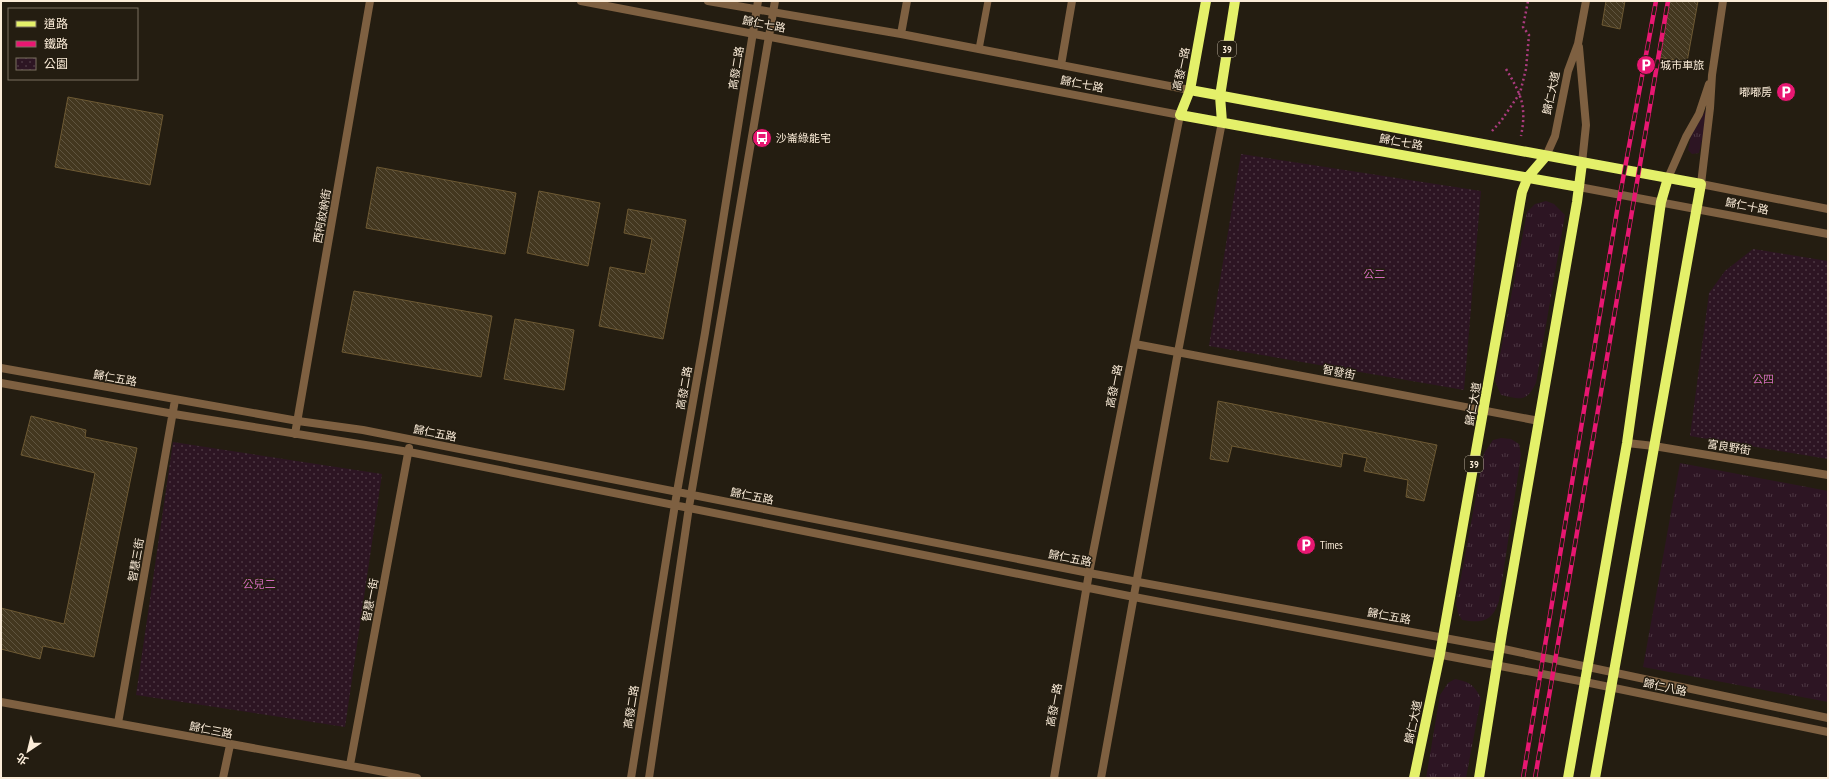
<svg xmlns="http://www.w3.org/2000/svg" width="1829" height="779" viewBox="0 0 1829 779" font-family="'PT Sans Narrow','Noto Sans TC',sans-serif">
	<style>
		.grass { fill: url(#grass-tufts) }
		.park { fill: url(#park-dots) }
		.building { fill: url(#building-back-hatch); stroke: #6d5933 }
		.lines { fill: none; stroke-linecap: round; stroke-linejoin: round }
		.path { stroke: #ab3b7e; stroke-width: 2.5; stroke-dasharray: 2 3; stroke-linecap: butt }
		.service { stroke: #7e6041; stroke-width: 7 }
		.minor { stroke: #7e6041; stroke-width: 8 }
		.primary { stroke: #e4f06a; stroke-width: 10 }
		.rail-casing { stroke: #e81772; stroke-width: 4.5 }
		.rail { stroke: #241d11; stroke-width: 3; stroke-dasharray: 9; stroke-linecap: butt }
		.labels { text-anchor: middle; stroke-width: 3; stroke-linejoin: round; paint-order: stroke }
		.shield { fill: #241d11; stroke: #baae9c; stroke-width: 1 }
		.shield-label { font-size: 10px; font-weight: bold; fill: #fbecd8 }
		.street-label { font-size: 11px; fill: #fbecd8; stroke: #241d11 }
		.poi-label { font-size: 11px; fill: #fbecd8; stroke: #241d11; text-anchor: start }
		.park-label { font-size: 11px; fill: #d46abe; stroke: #241d11 }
	</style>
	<defs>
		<pattern id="grass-tufts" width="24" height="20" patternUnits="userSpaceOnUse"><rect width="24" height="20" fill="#2d1523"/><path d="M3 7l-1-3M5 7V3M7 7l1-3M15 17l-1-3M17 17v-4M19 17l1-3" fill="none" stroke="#4c3742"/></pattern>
		<pattern id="park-dots" width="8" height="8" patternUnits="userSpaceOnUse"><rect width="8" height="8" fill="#2d1523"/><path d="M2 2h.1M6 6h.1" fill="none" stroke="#4c3742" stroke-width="1.8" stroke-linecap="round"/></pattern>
		<pattern id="building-back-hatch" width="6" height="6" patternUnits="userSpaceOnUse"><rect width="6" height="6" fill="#43371f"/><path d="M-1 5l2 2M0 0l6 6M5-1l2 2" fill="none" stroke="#5f543f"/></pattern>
	</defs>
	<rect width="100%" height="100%" fill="#241d11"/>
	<path class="grass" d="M1706,110l2,4 -9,39 -7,1 -4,-4 3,-14z
		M1546,201l8,3 11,11 -29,168c-10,20 -15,16 -35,12l-6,-14 32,-169 8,-8z
		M1501,438l10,1 8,5 2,11 -22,146c-7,21 -16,22 -37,19l-4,-7 -2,-9 28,-151 9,-13z
		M1680,463l148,28v211l-185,-35z
		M1455,679c15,3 19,6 26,19l-15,80h-40l14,-83 8,-12z"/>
	<path class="park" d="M1241,154l240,37 -17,199 -255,-44z
		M1753,249l75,12v198l-138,-23 19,-143 16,-22z
		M173,442l209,32 -37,253 -209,-32z"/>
	<path class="building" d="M1606,1h19l-5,28 -18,-4z
		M1667,1h31l-11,61 -30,-5z
		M68,97l95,18 -13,70 -95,-18z
		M377,167l139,26 -11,61 -139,-26z
		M539,191l61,12 -12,63 -61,-13z
		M628,209l58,11 -23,119 -64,-13 11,-59 35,7 7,-35 -28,-6z
		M354,291l138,25 -11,61 -139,-25z
		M515,319l59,11 -10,60 -60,-11z
		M1218,401l219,44 -13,56 -18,-4 2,-17 -44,-9 3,-13 -24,-5 -2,14 -109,-21 -4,16 -18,-3z
		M31,416l55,14 -1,7 52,11 -43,209 -51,-11 -3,13 -39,-10v-41l63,16 31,-151 -74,-18z"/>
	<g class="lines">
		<path class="path" d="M1506,69c15,25 21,37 15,67
			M1492,131l9,-10 19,-28 6,-24 3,-34 -6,-8 5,-26"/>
		<path class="service" d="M979,49l9,-48"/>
		<path class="minor" d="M581,1l599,114 -91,458 -35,205
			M708,1l193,33 289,56
			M1723,1l-11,74 -2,33 -9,76 127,25
			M901,34l6,-33
			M1579,47l7,78 -4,38
			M1061,65l11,-64
			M1546,156l9,-20 13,-65 10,-27 8,-43
			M1668,178l18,-41 13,-23 10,-30
			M1579,187l249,47
			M1135,344l404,77
			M1,368l297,53 65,9 726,143 410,75 329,70
			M1,383l173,31 235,38 725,145 451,85 243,50
			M295,434l75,-433
			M1627,443l27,3 174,29
			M1,702l416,76
			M118,723l57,-323
			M350,765l59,-317
			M223,778l7,-33
			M631,778l46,-286 28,-159 53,-332
			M649,778l40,-271 86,-506
			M1101,778l77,-426 44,-230"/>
		<path class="primary" d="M1206,1l-16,89 -10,25 399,72
			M1190,90l511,94 -106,594
			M1222,122l-2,-26 15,-95
			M1414,778l26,-124 82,-462 6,-15 18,-21
			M1479,778l23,-145 75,-431 5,-39
			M1568,778l59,-335 34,-241 7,-24"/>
		<defs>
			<path id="rail" d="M1523,778l94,-567 39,-210
				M1535,778l133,-777"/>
		</defs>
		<use href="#rail" class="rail-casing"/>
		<use href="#rail" class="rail"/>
	</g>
	<defs>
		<symbol id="parking-disc" viewBox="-11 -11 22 22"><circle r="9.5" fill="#e81772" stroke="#241d11"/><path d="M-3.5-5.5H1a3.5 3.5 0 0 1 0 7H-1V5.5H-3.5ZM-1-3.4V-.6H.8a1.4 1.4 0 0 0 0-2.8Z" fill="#fff"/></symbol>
		<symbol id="bus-disc" viewBox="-11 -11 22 22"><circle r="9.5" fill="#e81772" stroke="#241d11"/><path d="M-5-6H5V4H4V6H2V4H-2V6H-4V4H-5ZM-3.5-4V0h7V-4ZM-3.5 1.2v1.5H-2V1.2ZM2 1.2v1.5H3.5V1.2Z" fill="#fff"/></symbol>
	</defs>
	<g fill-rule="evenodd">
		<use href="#parking-disc" x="1635" y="54" width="22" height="22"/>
		<use href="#parking-disc" x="1775" y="81" width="22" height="22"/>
		<use href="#bus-disc" x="751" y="127" width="22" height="22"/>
		<use href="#parking-disc" x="1295" y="534" width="22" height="22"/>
	</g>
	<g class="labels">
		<g class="shield">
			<rect x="1218" y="41" width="18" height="16" rx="3"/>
			<rect x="1465" y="456" width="18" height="16" rx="3"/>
		</g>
		<g class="shield-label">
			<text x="1227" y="53">39</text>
			<text x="1474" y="468">39</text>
		</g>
		<g class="street-label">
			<text transform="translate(764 24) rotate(11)" y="4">歸仁七路</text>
			<text transform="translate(736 68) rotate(-81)" y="4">高發二路</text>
			<text transform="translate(1181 69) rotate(-78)" y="4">高發一路</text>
			<text transform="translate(1082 84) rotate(11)" y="4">歸仁七路</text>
			<text transform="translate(1551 93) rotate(-78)" y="4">歸仁大道</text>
			<text transform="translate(1401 142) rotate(10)" y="4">歸仁七路</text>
			<text transform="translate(1747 206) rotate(11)" y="4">歸仁十路</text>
			<text transform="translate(322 216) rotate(-80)" y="4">西柯紋納街</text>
			<text transform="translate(1339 372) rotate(11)" y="4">智發街</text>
			<text transform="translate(115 378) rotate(10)" y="4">歸仁五路</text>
			<text transform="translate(1114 386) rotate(-79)" y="4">高發一路</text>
			<text transform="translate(684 388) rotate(-80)" y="4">高發二路</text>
			<text transform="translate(1473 404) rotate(-80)" y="4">歸仁大道</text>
			<text transform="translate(435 433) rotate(11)" y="4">歸仁五路</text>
			<text transform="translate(1729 447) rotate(9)" y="4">富良野街</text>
			<text transform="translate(752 496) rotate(11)" y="4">歸仁五路</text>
			<text transform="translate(1070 558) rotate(11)" y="4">歸仁五路</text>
			<text transform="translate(136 560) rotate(-80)" y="4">智慧三街</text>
			<text transform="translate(370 600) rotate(-79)" y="4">智慧一街</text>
			<text transform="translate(1389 616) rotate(10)" y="4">歸仁五路</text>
			<text transform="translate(1665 687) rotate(12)" y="4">歸仁八路</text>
			<text transform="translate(1054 705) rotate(-80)" y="4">高發一路</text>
			<text transform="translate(631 707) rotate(-81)" y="4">高發二路</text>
			<text transform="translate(1413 722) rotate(-78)" y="4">歸仁大道</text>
			<text transform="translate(211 730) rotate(11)" y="4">歸仁三路</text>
		</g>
		<g class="poi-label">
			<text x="1660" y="69">城市車旅</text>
			<text x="1772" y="96" text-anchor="end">嘟嘟房</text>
			<text x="776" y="142">沙崙綠能宅</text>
			<text x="1320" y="549">Times</text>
		</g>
		<g class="park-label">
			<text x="1374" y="278">公二</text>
			<text x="1763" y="383">公四</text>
			<text x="259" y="588">公兒二</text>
		</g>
	</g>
	<rect width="1829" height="779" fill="none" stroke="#fbecd8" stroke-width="4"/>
	<rect x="8" y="8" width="130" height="72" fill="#241d11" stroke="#7a7061"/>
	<rect x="16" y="21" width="20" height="6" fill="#e4f06a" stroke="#7a7061"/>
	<text x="44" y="28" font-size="12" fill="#fbecd8">道路</text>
	<rect x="16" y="41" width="20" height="6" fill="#e81772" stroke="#7a7061"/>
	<text x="44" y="48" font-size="12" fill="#fbecd8">鐵路</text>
	<rect x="16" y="58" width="20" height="12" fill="url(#park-dots)" stroke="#7a7061"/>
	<text x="44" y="68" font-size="12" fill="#fbecd8">公園</text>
	<g transform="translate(28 751) rotate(215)" stroke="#241d11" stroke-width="3" paint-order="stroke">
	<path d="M0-3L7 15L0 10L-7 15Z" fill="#fbecd8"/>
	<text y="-6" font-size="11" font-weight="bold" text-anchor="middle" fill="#fbecd8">北</text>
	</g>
</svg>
